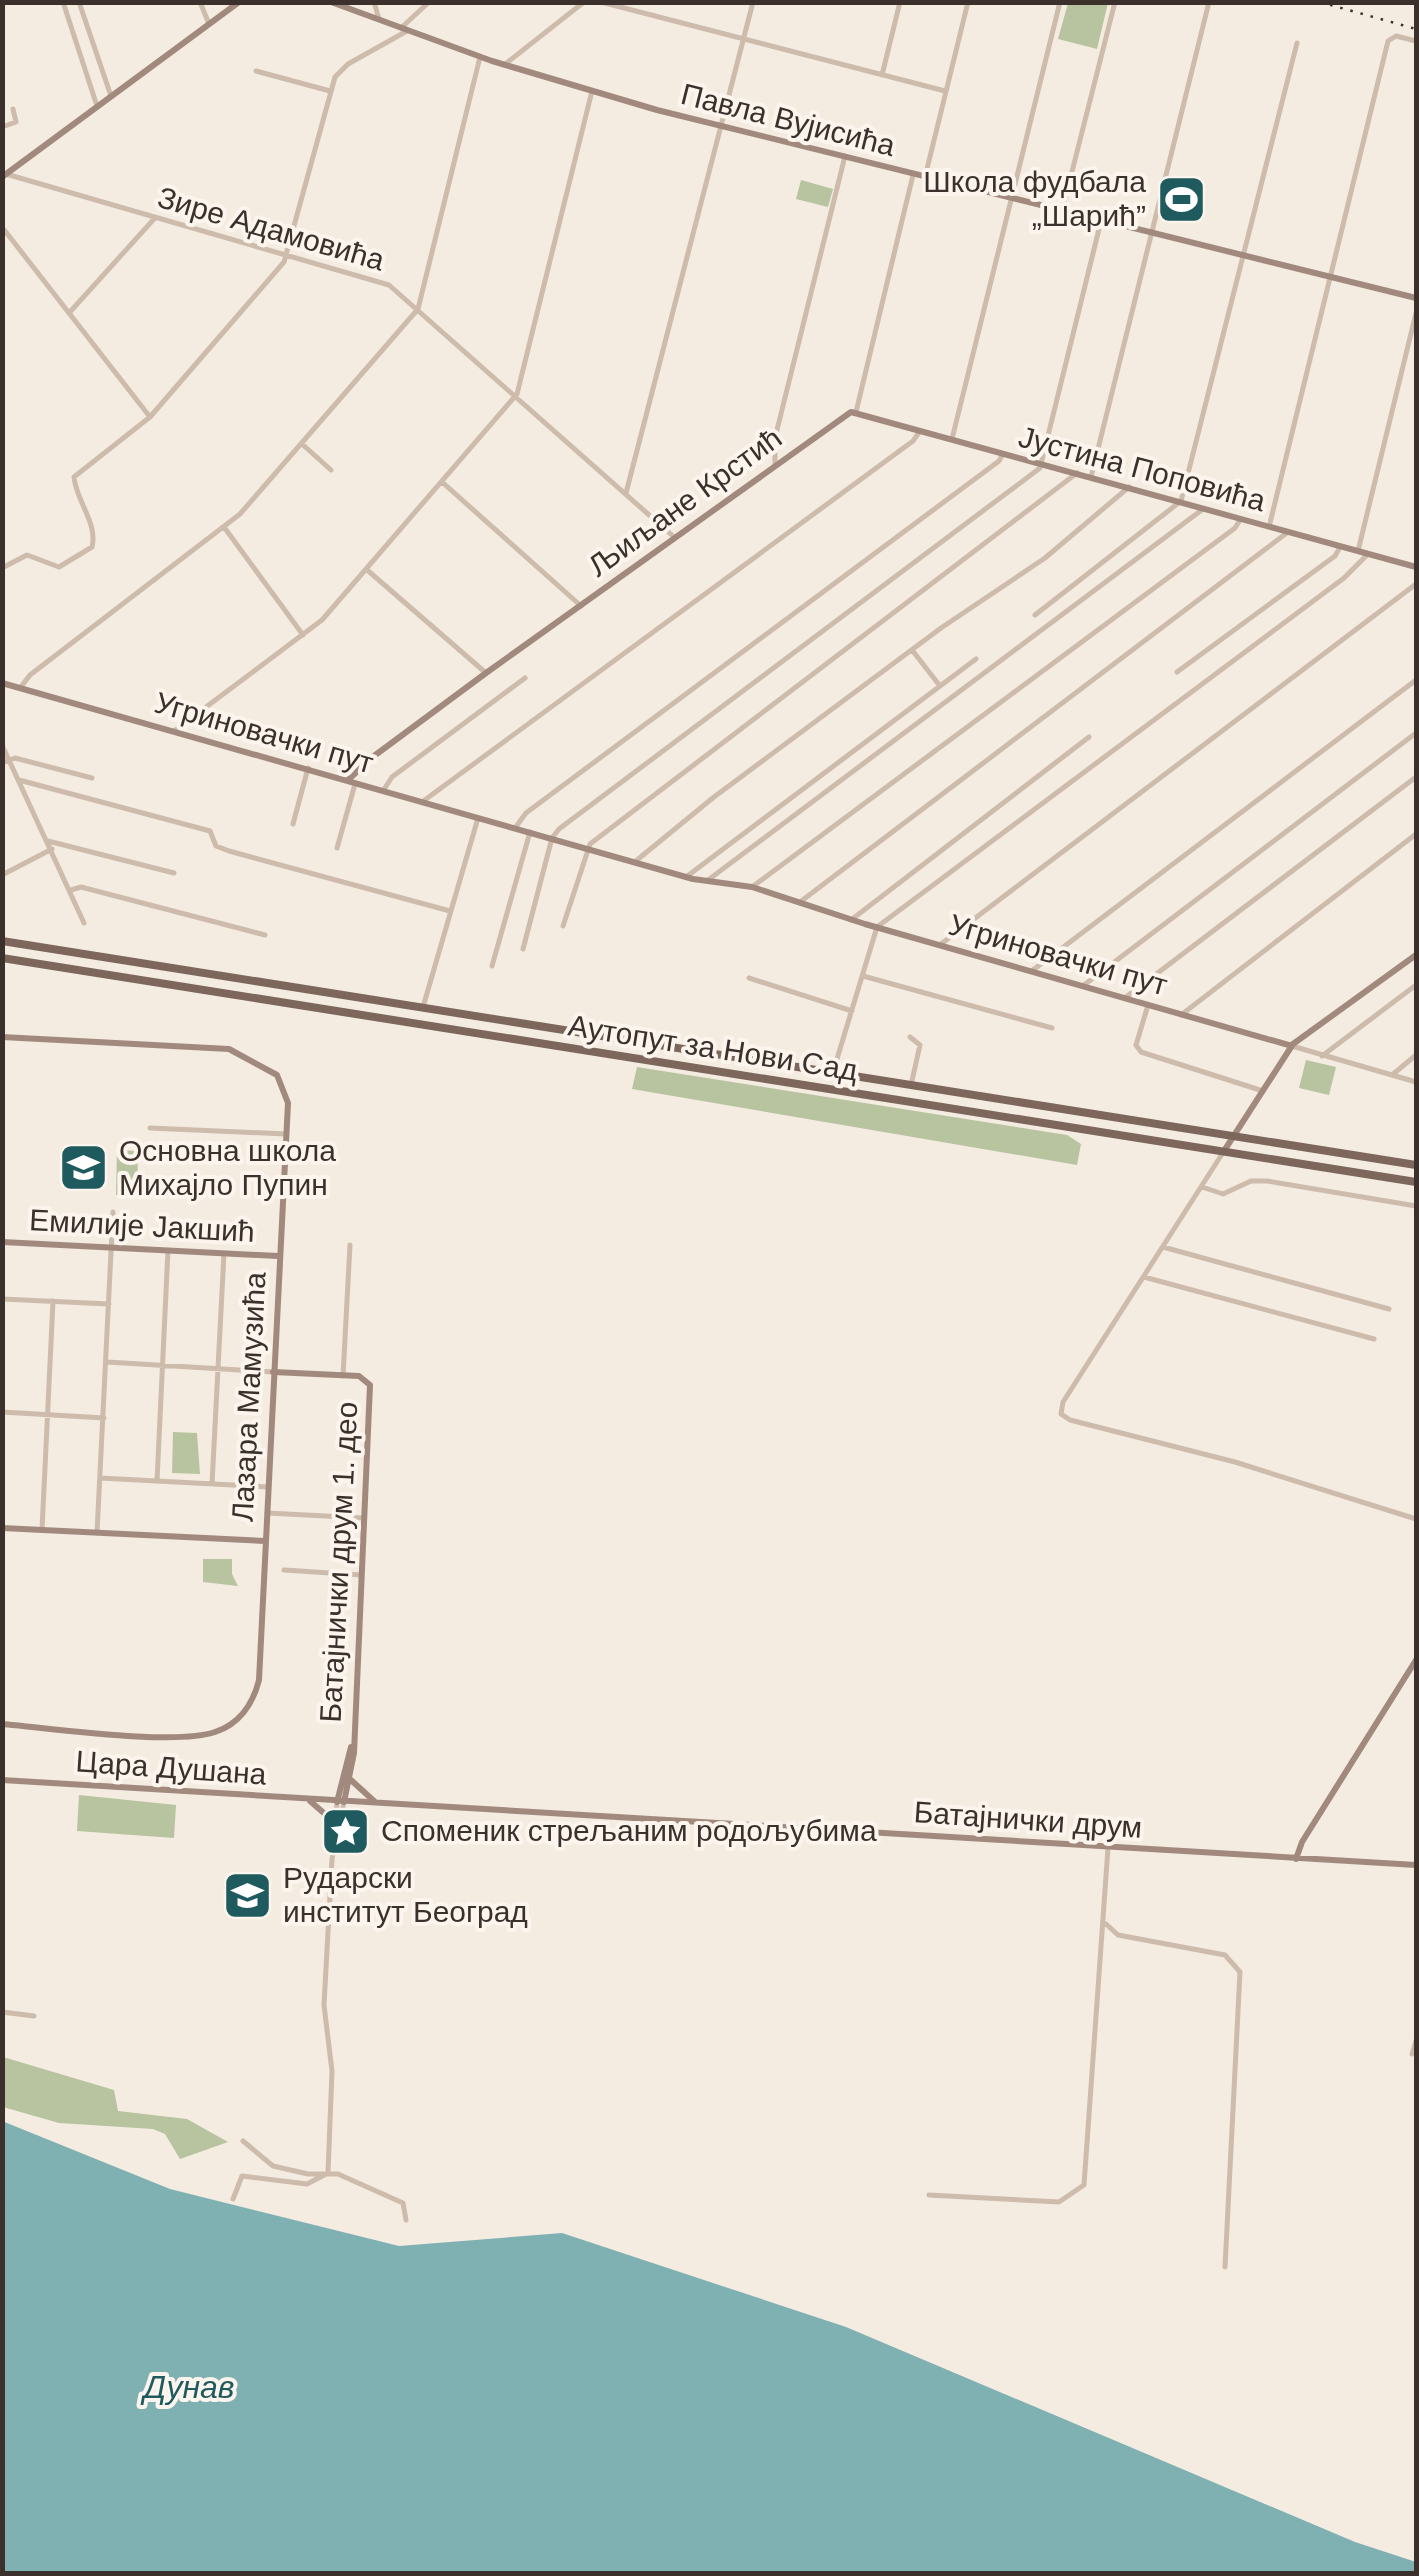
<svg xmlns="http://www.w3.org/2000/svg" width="1419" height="2576" viewBox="0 0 1419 2576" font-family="Arial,sans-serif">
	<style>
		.green { fill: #b8c4a0 }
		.water { fill: #7fb0b2 }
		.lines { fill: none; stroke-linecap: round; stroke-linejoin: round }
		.street { stroke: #cdbbac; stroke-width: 5 }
		.secondary { stroke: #a18a7d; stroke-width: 6 }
		.primary { stroke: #7d675c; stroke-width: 8 }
		.rail { stroke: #3b302b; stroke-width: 2.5; stroke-dasharray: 2.5 8; stroke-linecap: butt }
		.labels { text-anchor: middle; stroke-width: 8; stroke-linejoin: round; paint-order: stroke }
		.street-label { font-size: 30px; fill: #3b302b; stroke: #fbf5ee }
		.poi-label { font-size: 30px; fill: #3b302b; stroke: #fbf5ee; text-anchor: start }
		.water-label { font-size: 32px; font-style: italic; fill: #1f5a5e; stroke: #fbf5ee }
	</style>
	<rect width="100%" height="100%" fill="#f4ebe1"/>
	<path class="green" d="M1068,3h40l-11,46 -39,-10z
		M801,180l32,9 -5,18 -32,-8z
		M1306,1060l30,7 -7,28 -30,-7z
		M637,1067l430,68 14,9 -4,21 -445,-76z
		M117,1150l21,1 -1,44h-21z
		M173,1432l24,1 3,41 -28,-1z
		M203,1559h29v15l6,12 -35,-4z
		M79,1795l97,10 -2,33 -97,-7z
		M3,2057l111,33 4,21 69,8 41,23 -48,17 -15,-25 -12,-5 -94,-6 -56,-16z"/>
	<path class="water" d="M2,2121l168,68 229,57 163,-13 284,94 509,215 61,20v11h-1413z"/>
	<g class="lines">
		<path class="street" d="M63,2l34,104
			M79,2l32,94
			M200,2l9,22
			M374,2l5,17
			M601,2l344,89
			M401,28l28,-26
			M504,65l80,-63
			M256,71l74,20
			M882,75l18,-73
			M2,127l14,-5 -3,-13
			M6,174l383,111 285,252
			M925,177l43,-175
			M1062,211l53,-209
			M2,227l148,190
			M69,313l85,-94
			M856,412l57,-237
			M952,439l108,-437
			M302,444l29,26
			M775,464v-26l70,-282
			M1091,477l118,-475
			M442,482l139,124
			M626,493l127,-491
			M224,527l79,108
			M1269,527l119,-486 8,-5 20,5
			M1358,551l58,-238
			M2,568l25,-13 32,12 33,-20c6,-24 -16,-46 -18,-70l76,-60 134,-155 51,-185 13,-13 59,-33
			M366,569l120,104
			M1035,615l146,-114 116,-458
			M912,650l28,36
			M1177,672l158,-116 5,-9
			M20,688l10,-13 210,-161 178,-205 62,-252
			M174,731l148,-111 195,-226 75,-303
			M2,745l82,178
			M2,763l13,-5 77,20
			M19,780l191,51 6,15 13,5 221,60
			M383,791l9,-14 133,-99
			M422,802l491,-361 7,-10
			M293,824l15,-56
			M515,828l11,-15 473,-352 4,-7
			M48,841l126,32
			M337,848l18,-64
			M637,860l77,-63 227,-169 104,-70 84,-71
			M2,875l50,-26
			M686,877l290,-218
			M708,880l495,-371
			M752,887l483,-359 5,-8
			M71,890l10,-3 184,48
			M800,902l488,-370
			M851,920l238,-183
			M563,926l27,-82 487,-371
			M941,944l475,-360
			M523,949l29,-111 7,-9 481,-361 61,-247
			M492,966l38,-134
			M1033,970l383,-290
			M863,976l189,52
			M749,978l103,33
			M1084,985l332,-252
			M1126,997l290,-220
			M1148,1005l-12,40 5,7 122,39
			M423,1007l55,-189
			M1181,1015l235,-181
			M910,1037l10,8 -9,40
			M1292,1046l124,36
			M1322,1056l94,-71
			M833,1072l44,-145 467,-349 24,-24
			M1392,1075l24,-20
			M150,1128l136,6
			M1224,1151l-161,251 -2,12 9,6 165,42 181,57
			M1202,1187l21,7 28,-13h16l149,25
			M1163,1247l226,62
			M1144,1277l230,62
			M2,1299l107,5
			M107,1362l166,10
			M343,1376l7,-131
			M2,1412l102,6
			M100,1478l168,9
			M157,1481l11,-231
			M212,1484l12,-231
			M267,1513l97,5
			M42,1530l11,-229
			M97,1533l16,-321
			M284,1570l77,5
			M334,1831l3,-28
			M1106,1924l12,11 107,20 15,17 -15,295
			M2,2012l32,4
			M1412,2054l4,-13
			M243,2141l30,25 35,8h30l65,29 3,17
			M929,2195l130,7 25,-17 24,-337
			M233,2199l9,-23 65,8 21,-11 4,-102 -8,-66 8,-146 12,-57"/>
		<path class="secondary" d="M331,2l161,59 165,49 759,188
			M2,177l237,-175
			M2,683l691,196 59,8 113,37 427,122
			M349,779l25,-23 112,-83 365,-261 565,155
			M2,1037l227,12 48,26 11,28 -29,577c-6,24 -20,44 -44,52 -40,14 -165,-4 -213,-8
			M1224,1151l69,-107 123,-89
			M2,1242l276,14
			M273,1372l86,4 11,9 -16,368 -10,49
			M2,1528l263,13
			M2,1780l1414,85
			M351,1780l23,21
			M310,1801l23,20
			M337,1802l14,-55
			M1296,1859l6,-17 114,-182"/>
		<path class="primary" d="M2,941l1414,224
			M2,958l1414,224"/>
		<path class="rail" d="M1320,2l96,27"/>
	</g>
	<defs>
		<symbol id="stadium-square" viewBox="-11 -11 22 22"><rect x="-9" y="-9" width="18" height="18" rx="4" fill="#1f5a5e" stroke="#fbf5ee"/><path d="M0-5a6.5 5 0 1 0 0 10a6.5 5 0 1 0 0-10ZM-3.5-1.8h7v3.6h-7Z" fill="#fff"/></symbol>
		<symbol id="school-square" viewBox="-11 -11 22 22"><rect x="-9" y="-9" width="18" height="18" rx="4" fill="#1f5a5e" stroke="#fbf5ee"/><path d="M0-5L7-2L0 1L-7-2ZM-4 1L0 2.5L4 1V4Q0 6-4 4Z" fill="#fff"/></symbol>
		<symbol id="sight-square" viewBox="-11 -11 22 22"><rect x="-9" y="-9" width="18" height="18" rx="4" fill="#1f5a5e" stroke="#fbf5ee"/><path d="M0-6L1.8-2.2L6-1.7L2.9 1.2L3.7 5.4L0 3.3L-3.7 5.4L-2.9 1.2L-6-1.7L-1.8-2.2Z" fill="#fff"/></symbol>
		<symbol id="university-square" viewBox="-11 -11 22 22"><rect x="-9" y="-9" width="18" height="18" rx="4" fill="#1f5a5e" stroke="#fbf5ee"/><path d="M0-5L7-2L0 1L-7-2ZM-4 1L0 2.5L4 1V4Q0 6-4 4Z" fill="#fff"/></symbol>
	</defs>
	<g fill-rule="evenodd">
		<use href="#stadium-square" x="1154" y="172" width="55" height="55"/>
		<use href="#school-square" x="56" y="1140" width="55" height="55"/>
		<use href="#sight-square" x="318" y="1804" width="55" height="55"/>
		<use href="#university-square" x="220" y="1868" width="55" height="55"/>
	</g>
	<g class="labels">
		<g class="street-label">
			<text transform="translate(788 120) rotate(14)" y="10">Павла Вујисића</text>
			<text transform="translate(271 229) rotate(16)" y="10">Зире Адамовића</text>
			<text transform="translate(1142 469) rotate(15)" y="10">Јустина Поповића</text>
			<text transform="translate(685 502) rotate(-36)" y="10">Љиљане Крстић</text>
			<text transform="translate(264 733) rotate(16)" y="10">Угриновачки пут</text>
			<text transform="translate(1058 955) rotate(16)" y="10">Угриновачки пут</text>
			<text transform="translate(713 1048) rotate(9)" y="10">Аутопут за Нови Сад</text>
			<text transform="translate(142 1226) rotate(3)" y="10">Емилије Јакшић</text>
			<text transform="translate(249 1397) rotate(-87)" y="10">Лазара Мамузића</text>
			<text transform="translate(339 1562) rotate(-87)" y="10">Батајнички друм 1. део</text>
			<text transform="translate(171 1768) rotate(4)" y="10">Цара Душана</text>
			<text transform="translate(1028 1820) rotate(4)" y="10">Батајнички друм</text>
		</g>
		<g class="poi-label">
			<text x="1146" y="192" text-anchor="end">Школа фудбала<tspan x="1146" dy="34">„Шарић”</tspan></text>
			<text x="119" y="1161">Основна школа<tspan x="119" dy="34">Михајло Пупин</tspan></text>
			<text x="381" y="1841">Споменик стрељаним родољубима</text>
			<text x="283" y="1888">Рударски<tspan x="283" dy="34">институт Београд</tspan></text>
		</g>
		<g class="water-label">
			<text x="189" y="2398">Дунав</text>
		</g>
	</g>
	<rect width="1419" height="2576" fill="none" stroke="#3b302b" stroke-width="10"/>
</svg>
